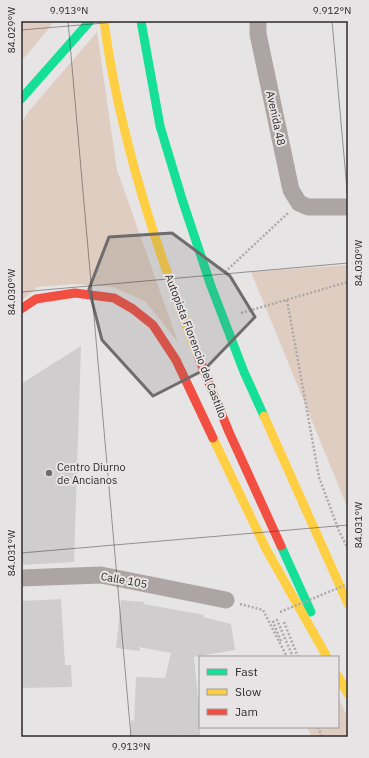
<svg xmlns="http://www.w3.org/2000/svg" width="369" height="758" viewBox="0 0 369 758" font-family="'IBM Plex Sans',sans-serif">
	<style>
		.green { fill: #e0cdc1 }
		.building { fill: #cfcdcd }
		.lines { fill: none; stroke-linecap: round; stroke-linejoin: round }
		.path { stroke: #aea8a9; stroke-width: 2.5; stroke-dasharray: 2 2; stroke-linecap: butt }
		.street { stroke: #ada4a4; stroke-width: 17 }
		.fast { stroke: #16e098; stroke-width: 9 }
		.slow { stroke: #ffcf43; stroke-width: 9 }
		.jam { stroke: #f24e42; stroke-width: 9 }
		.path-bridge { stroke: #aea8a9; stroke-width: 2.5; stroke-dasharray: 2 2; stroke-linecap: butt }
		.marked { fill: #6e6c6d; fill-opacity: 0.2; stroke: #6e6c6d; stroke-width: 3; stroke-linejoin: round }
		.ticks { fill: none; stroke: #2d2b2c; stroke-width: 1; stroke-opacity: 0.45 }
		.poi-dot { fill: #6e6c6d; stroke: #e8e3e5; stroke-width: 1.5 }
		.labels { text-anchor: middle; stroke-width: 4; stroke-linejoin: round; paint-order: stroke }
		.street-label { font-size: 11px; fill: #2d2b2c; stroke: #e8e3e5 }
		.poi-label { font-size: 11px; fill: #2d2b2c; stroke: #e8e3e5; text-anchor: start }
		.neatline { fill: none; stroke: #2d2b2c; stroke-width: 1.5 }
		.ticks-label { font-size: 10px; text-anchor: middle; fill: #2d2b2c }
	</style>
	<rect width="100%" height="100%" fill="#e7e4e5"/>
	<path class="green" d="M21,21h34l-31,37 -3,-2z
		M97,32l20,138 61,172 -33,-41 -32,-14 -38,-3 -37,3 -17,14v-177l7,-12z
		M347,265l1,4v240l-97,-237z
		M338,697l10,21v19h-36l-5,-10h31z"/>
	<path class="building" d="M81,346l-7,216 -53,3v-181z
		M61,599l4,66h6l1,22 -51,1v-87z
		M121,600l23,2v2l60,11 -1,2 28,7 4,26 -41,7 4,40h2v40h-17v-2l-16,2h-37l1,-17 3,1 2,-44 29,1 6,-25 -32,-6 1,4 -24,-3z"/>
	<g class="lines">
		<path class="path" d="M225,272l63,-59
			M287,300l32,177 20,54 9,18
			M241,313l107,-31
			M240,604l23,6 23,45
			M284,622l14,35
			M281,641l-8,-19 4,-2 16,37
			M318,727l4,10"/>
		<path class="street" d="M258,21v13l33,156 8,13 9,4h40
			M21,578l80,-3 125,25"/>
		<path class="fast" d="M141,21l19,105 22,73 29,87 33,86 20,44
			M21,99l69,-78
			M281,546l30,66"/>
		<path class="slow" d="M104,21c15,115 52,227 94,335
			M264,416l84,188
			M213,438l53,111 61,108
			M338,676l10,18"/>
		<path class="jam" d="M21,309l15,-10 39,-6 39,5 19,11 20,16 23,35 37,78
			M198,356l31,76 52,114"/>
		<path class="path-bridge" d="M280,612l68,-28"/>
	</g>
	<path class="marked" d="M172,233l58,43 25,41 -51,53 -51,26 -51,-56 -13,-51 20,-52z"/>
	<path class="ticks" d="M68,21l63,716M332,21l16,180M21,30l107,-9M21,292l327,-29M21,553l327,-28"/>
	<circle class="poi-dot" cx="49" cy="473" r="4"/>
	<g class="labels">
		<g class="street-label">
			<text transform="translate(276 118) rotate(78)" y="4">Avenida 48</text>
			<text transform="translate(196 346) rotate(69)" y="4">Autopista Florencio del Castillo</text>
			<text transform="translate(124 580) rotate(10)" y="4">Calle 105</text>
		</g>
		<g class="poi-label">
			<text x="57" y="471">Centro Diurno<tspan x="57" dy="13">de Ancianos</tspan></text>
		</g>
	</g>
	<rect width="369" height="758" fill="none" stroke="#e8e3e5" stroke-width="44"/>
	<rect x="199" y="656" width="140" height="72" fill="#e8e3e5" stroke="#9d999b"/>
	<rect x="207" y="669" width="20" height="6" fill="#16e098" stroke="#9d999b"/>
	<text x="235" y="676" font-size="12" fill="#2d2b2c">Fast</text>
	<rect x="207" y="689" width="20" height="6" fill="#ffcf43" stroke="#9d999b"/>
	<text x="235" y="696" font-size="12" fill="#2d2b2c">Slow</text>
	<rect x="207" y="709" width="20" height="6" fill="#f24e42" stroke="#9d999b"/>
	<text x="235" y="716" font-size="12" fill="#2d2b2c">Jam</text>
	<rect x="22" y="22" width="325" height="714" class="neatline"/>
	<g class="ticks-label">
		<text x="69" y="14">9.913°N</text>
		<text x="332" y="14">9.912°N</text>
		<text transform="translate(11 30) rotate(-90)" y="4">84.029°W</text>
		<text transform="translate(358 263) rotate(-90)" y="4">84.030°W</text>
		<text transform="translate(11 292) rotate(-90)" y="4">84.030°W</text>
		<text transform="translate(358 525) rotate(-90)" y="4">84.031°W</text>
		<text transform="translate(11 553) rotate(-90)" y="4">84.031°W</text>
		<text x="131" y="750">9.913°N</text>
	</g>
</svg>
